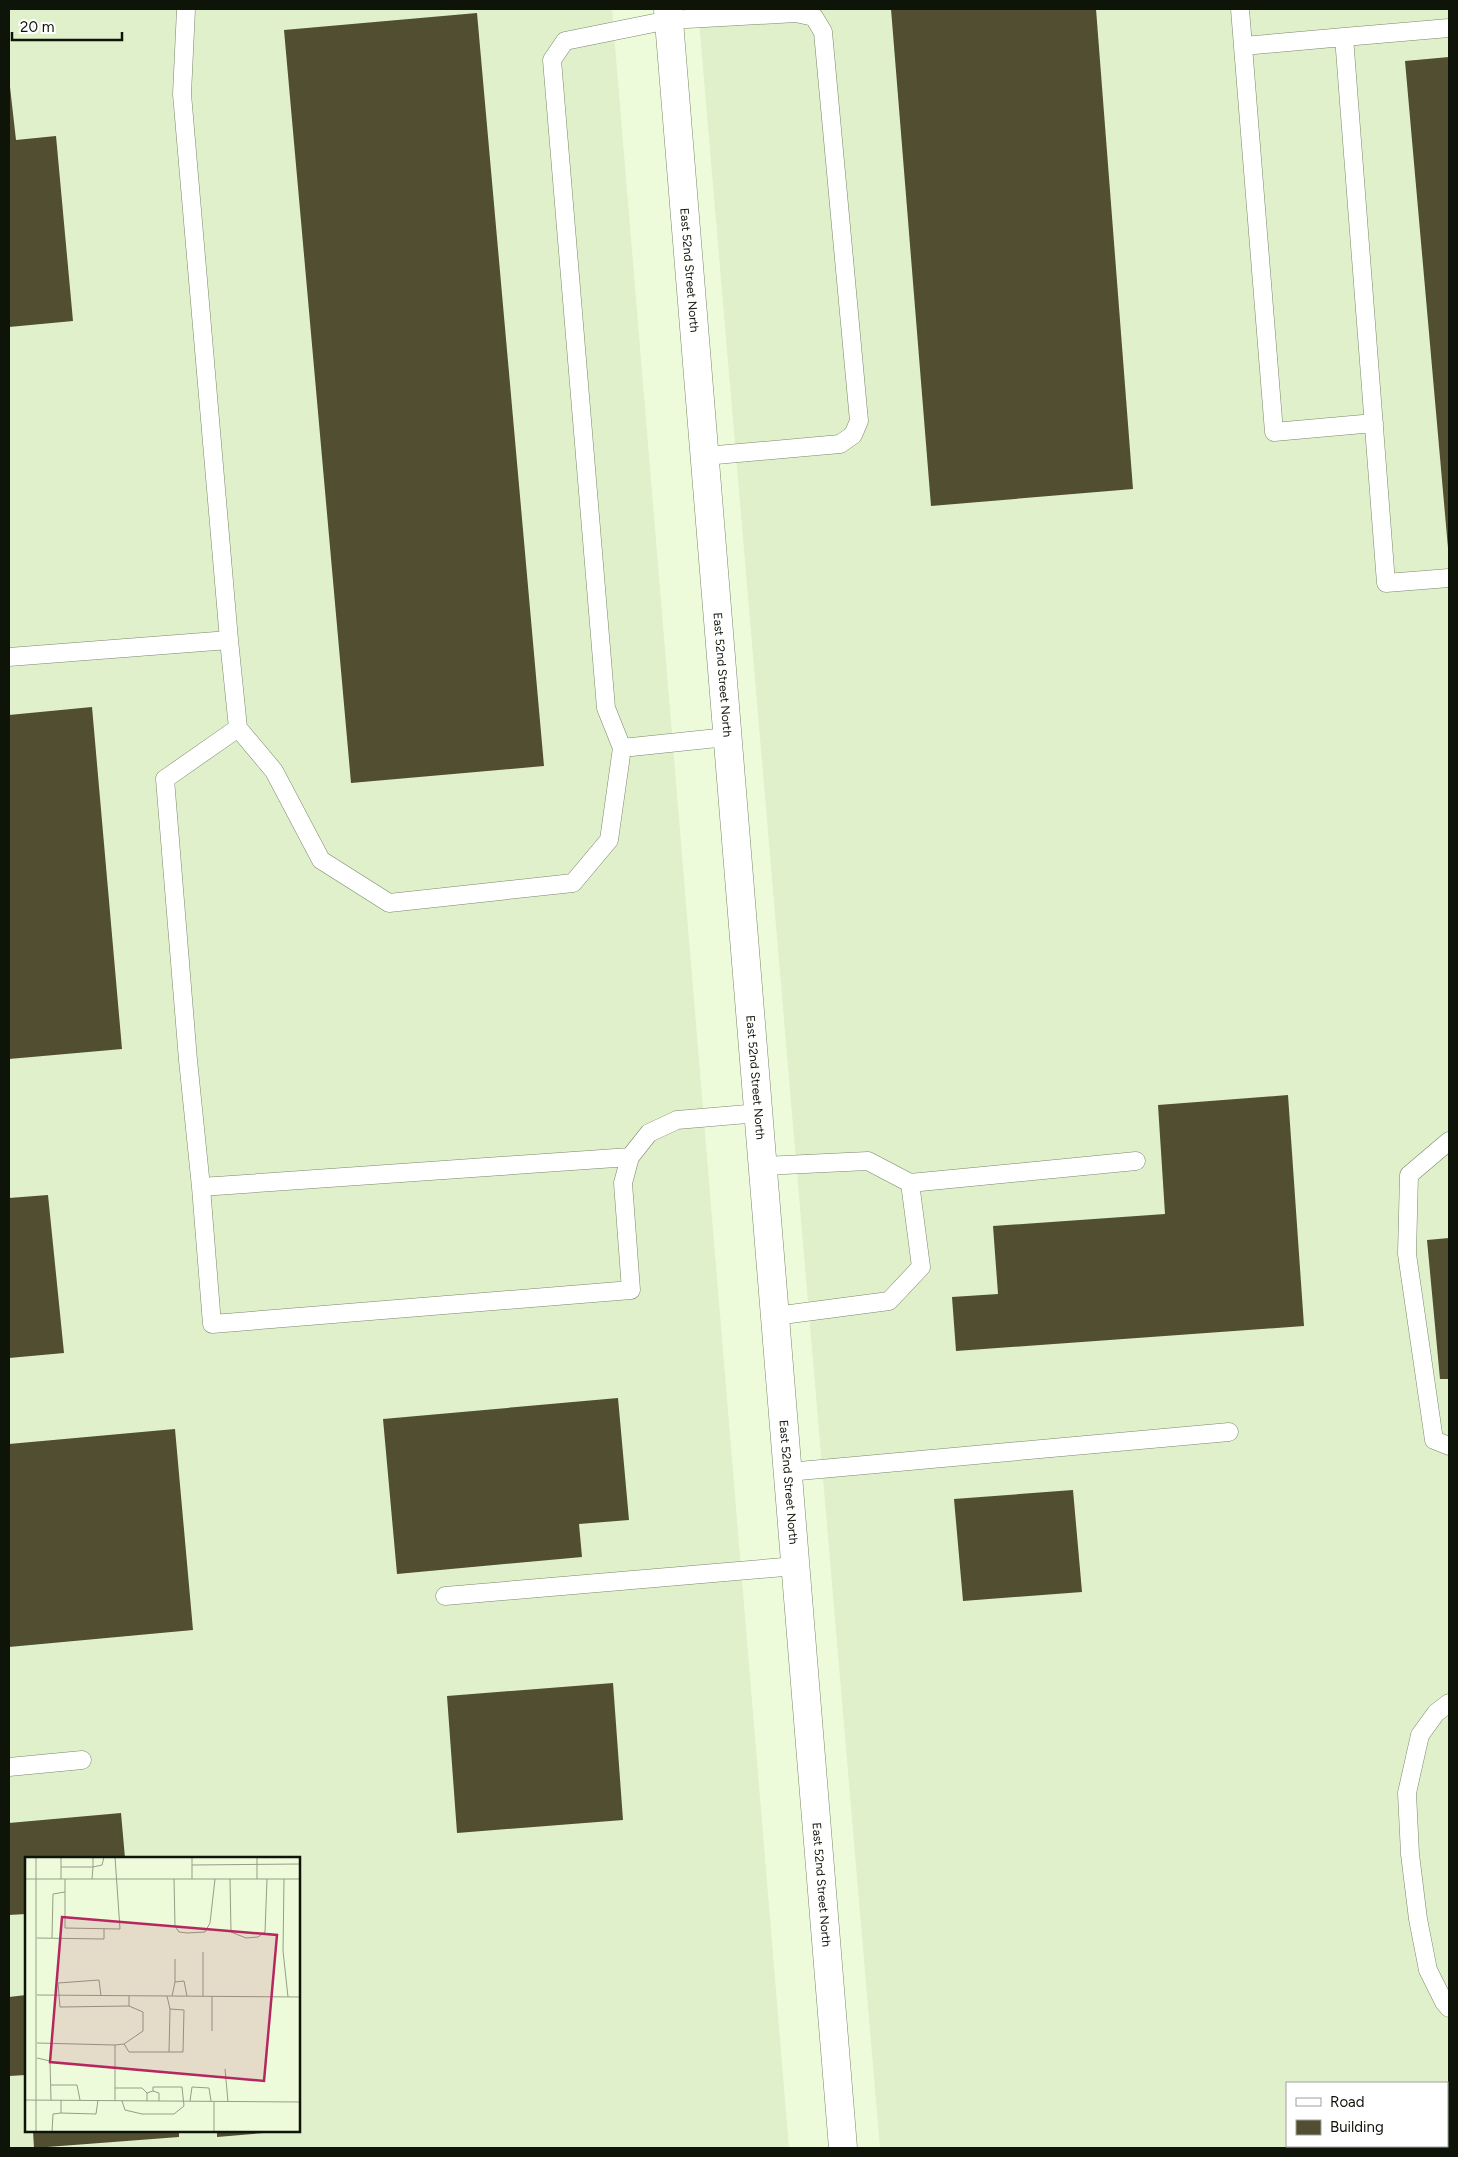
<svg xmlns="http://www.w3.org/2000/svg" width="1458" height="2157" viewBox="0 0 1458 2157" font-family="Figtree,sans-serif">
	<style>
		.built { fill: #e0f0ca; fill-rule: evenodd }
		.building { fill: #514e31 }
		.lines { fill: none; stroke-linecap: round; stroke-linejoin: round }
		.lane-casing { stroke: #7a876b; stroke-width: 19 }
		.street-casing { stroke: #7a876b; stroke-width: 29 }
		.lane { stroke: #fff; stroke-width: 18 }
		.street { stroke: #fff; stroke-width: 28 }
		.labels { text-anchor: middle; stroke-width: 5; stroke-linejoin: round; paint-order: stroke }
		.street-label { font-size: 12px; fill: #0f1409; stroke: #fff }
		.inset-road { fill: none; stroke: #949f87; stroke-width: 1 }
		.view { fill: #b5285f; fill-opacity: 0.15; stroke: #b5285f; stroke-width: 2.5 }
		.inset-edge { fill: none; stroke: #0f1409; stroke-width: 2.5 }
	</style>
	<rect width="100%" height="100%" fill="#edfbdb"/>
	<path class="built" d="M9,9h603l177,2139h-780zM26,1858h273v273h-273z
		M698,9h751v2139h-569zM1287,2083h160v63h-160z"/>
	<path class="building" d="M891,9h205l37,480 -202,17z
		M477,13l67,753 -193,17 -67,-753z
		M1449,57v491h-1l-43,-487z
		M9,87h1l6,53 40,-4 17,185 -64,6z
		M92,707l30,342 -113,10v-344z
		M1288,1095l16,231 -348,25 -4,-54 46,-3 -5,-68 172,-12 -7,-109z
		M48,1195l16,158 -55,5v-160z
		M1449,1238v141h-9l-13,-139z
		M618,1398l11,122 -50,4 3,33 -185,17 -14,-155z
		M175,1429l18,201 -184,17v-203z
		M1073,1490l9,102 -119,9 -9,-102z
		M613,1683l10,137 -166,13 -10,-137z
		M121,1813l4,45h-99v56l-17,1v-92z
		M26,1995v80l-17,1v-79z
		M33,2131h146v6l-145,11z
		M217,2131h59v1l-59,5z"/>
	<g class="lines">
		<defs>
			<path id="lane" d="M1240,9l34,423 100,-9
				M1449,28l-105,9 42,546 63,-5
				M1243,46l101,-9
				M229,640l9,88 36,43 47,89 68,43 184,-20 36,-43 13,-92 105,-11
				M9,657l220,-17 -47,-546 4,-85
				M622,748l-16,-40 -54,-648 13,-19 104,-21 127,-7 18,4 9,15 36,389 -6,14 -13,9 -135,12
				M1449,1141l-40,34 -2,79 27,186 15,6
				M630,1157l-429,30 11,137 419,-34 -8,-107 7,-26 19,-24 28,-13 82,-7
				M763,1166l105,-5 42,22 11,84 -32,34 -114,15
				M910,1183l226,-22
				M201,1187l-13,-127 -23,-281 73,-51
				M788,1472l441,-40
				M445,1596l351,-30
				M1449,1703l-13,10 -16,22 -13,58 3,61 8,65 10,51 16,32 5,6
				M9,1767l73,-7"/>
			<g id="street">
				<path id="s1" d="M668,9l175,2139"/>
			</g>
		</defs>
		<use href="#lane" class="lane-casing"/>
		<use href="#street" class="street-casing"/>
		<use href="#lane" class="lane"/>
		<use href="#street" class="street"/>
	</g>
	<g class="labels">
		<g class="street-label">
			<text dy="4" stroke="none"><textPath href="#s1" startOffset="262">East 52nd Street North</textPath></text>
			<text dy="4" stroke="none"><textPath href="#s1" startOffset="668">East 52nd Street North</textPath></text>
			<text dy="4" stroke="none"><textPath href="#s1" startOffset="1072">East 52nd Street North</textPath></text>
			<text dy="4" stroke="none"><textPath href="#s1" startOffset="1478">East 52nd Street North</textPath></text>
			<text dy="4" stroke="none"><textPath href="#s1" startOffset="1882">East 52nd Street North</textPath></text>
		</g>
	</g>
	<g transform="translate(25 1857)">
		<rect width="275" height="275" fill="#edfbdb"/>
		<path class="inset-road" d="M11,0v275M36,0v22M68,0v10l9,-2 2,-8M232,0v22M167,8l108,-1M36,10h32l-1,12M0,22h275M40,22v49l55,1 -5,-72M149,22l1,47 4,6 8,1 18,-1 5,-9 5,-44M167,22v-22M205,22l1,53 15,6 12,-1 7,-5 2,-53M259,22l-1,72 5,46M12,81l67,1v-10M27,81l1,-44 12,-2M178,95v44M150,102v23M12,138l263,2M76,139l-2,-16 -41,3 2,24 69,-1M142,139l3,13 14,1 -1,42h-14l1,-43M147,139l3,-14 9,-1 3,15M187,174v-35M12,186l78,2v56M99,187l5,8h40M90,188l9,-1 19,-13v-19l-14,-6v-10M12,201l13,3 1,39M200,212l3,33M26,228h26l3,15M90,231h27l5,5M0,243l275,2M97,244l3,9 17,4h32l10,-8 -2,-19h-29v4M122,244v-8l6,-2 6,2v8M165,244l2,-14 17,1 2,13M189,245v30M36,256l35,1 2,-14M27,275l1,-18 8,-1v-13"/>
		<path class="view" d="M37,60l215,18 -13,146 -214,-19z"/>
		<rect width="275" height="275" class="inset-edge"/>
	</g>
	<rect width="1458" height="2157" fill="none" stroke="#0f1409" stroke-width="20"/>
	<rect x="1286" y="2082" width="162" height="65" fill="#ffffff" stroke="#9fa19d"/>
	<rect x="1296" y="2098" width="25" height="8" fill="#ffffff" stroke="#9fa19d"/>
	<text x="1330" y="2107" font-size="15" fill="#0f1409">Road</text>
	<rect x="1296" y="2120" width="25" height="15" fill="#514e31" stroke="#9fa19d"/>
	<text x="1330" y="2132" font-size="15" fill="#0f1409">Building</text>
	<path d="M12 32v8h110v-8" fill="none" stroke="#0f1409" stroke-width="2.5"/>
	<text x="20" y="32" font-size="15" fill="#0f1409" stroke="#ffffff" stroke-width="4" paint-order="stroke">20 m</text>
</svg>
